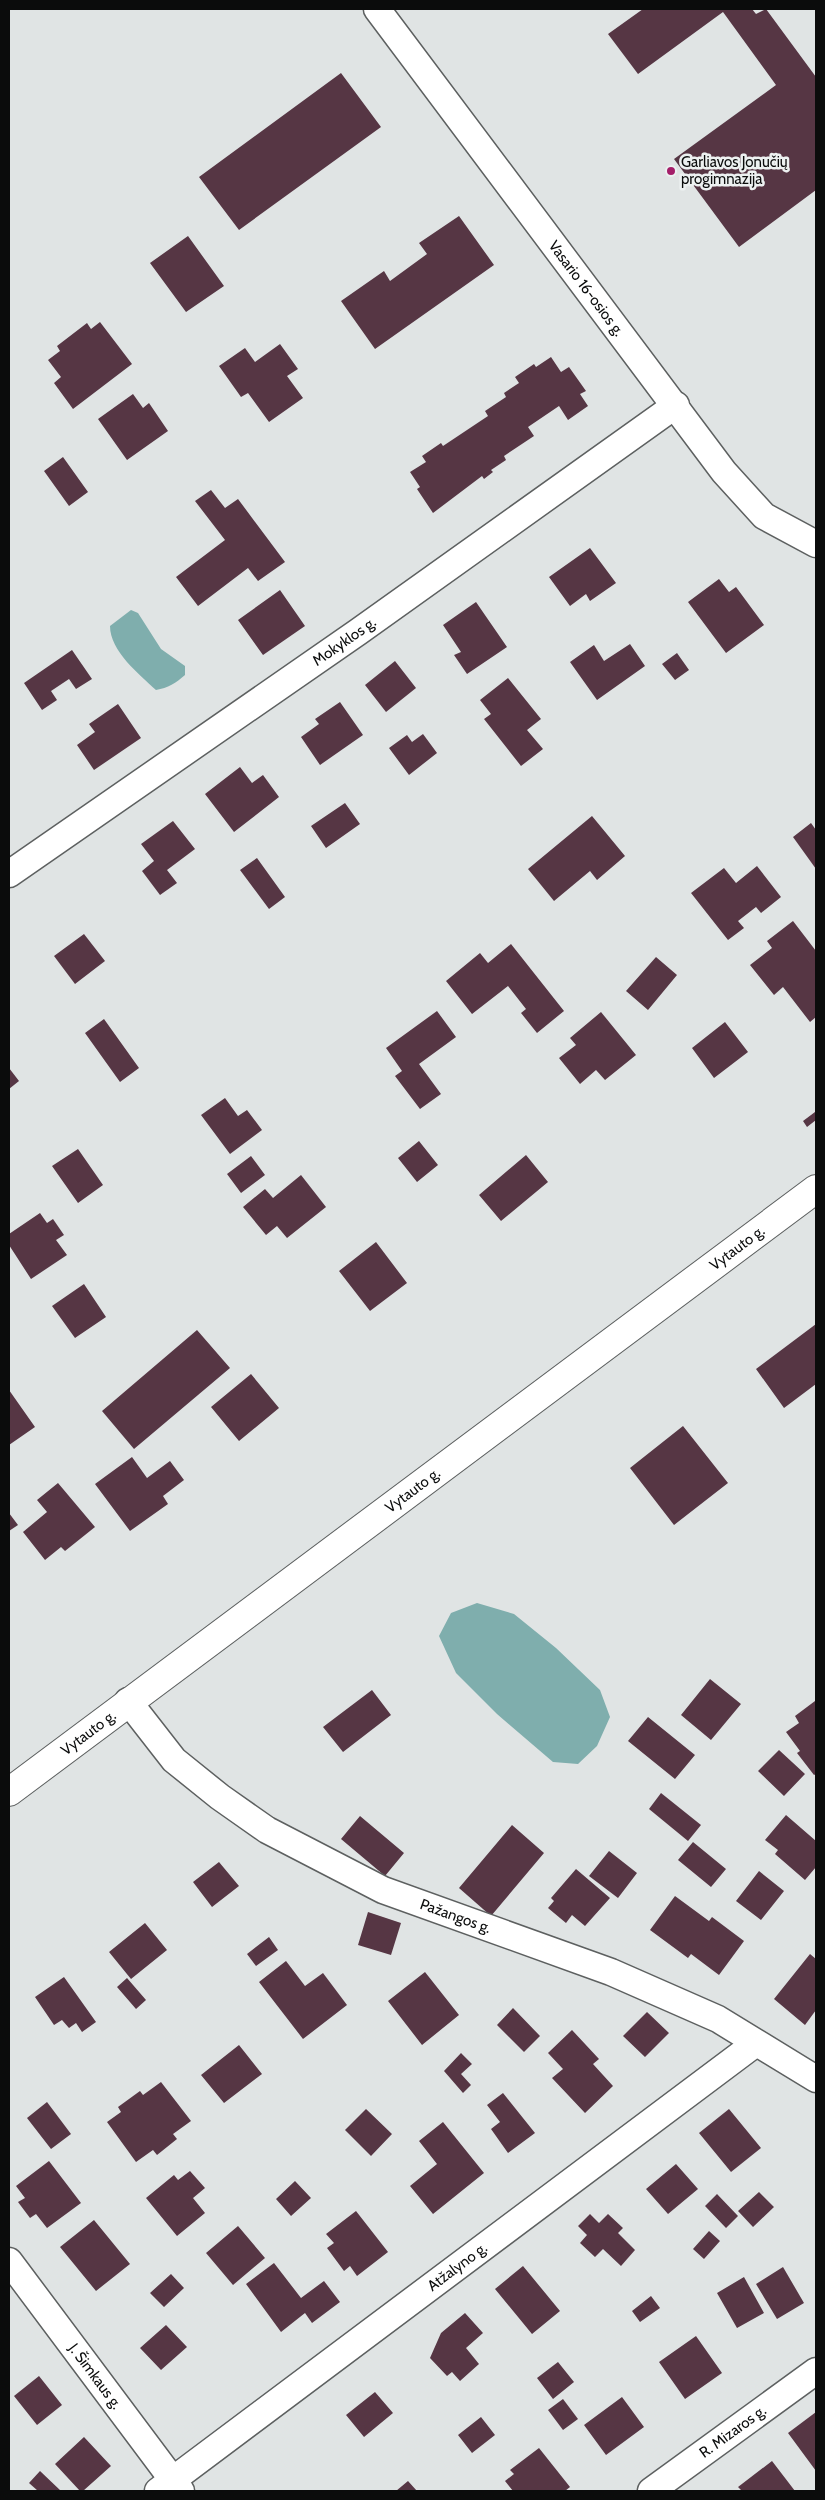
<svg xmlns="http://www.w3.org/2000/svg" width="825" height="2500" viewBox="0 0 825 2500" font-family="Cabin,sans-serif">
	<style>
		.forest { fill: #7faead }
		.building { fill: #563644 }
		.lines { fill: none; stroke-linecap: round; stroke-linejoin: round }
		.minor-casing { stroke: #5d6060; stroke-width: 29 }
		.major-casing { stroke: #5d6060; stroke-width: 30 }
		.minor { stroke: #fff; stroke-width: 26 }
		.major { stroke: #fff; stroke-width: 28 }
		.poi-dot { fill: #a41e69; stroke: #edf1f1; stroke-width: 2 }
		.labels { text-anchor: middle; stroke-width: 5; stroke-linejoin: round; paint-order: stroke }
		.poi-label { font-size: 15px; fill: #0b0c0c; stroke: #edf1f1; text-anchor: start }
		.street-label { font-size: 15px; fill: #0b0c0c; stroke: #edf1f1 }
	</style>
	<rect width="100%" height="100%" fill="#e0e4e4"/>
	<path class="forest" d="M131,610l7,3 23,36 24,17v9c-9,8 -17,13 -29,15 -17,-16 -46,-39 -46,-64z
		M477,1603l37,11 42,34 44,42 10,27 -13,29 -19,18 -25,-2 -56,-48 -41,-41 -17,-37 12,-23z"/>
	<path class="building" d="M643,9h109l4,5 10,-5 50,68v113l-77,57 -65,-88 102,-74 -53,-73 -85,62 -30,-40z
		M341,73l40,54 -142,103 -40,-53z
		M459,216l35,49 -119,84 -34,-48 43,-30 6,10 37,-27 -8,-11z
		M188,236l36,50 -38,26 -36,-49z
		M100,322l32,42 -59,45 -19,-26 7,-6 -13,-17 12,-9 -3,-5 30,-23 4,6z
		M280,344l18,25 -11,7 16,22 -34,24 -21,-29 -7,4 -22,-31 26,-18 10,14z
		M551,357l10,15 8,-5 17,24 -6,3 8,12 -20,14 -9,-14 -31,21 6,9 -30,20 2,4 -15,10 2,2 -9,7 -2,-3 -49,37 -16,-24 3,-2 -10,-15 16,-10 -4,-6 19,-13 2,3 45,-30 -3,-5 21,-14 -2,-4 15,-10 -4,-6 19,-13 2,3z
		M133,394l10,14 6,-5 19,28 -41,29 -29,-41z
		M63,457l25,35 -19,14 -25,-35z
		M211,490l14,18 13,-9 47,63 -27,19 -10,-13 -50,38 -22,-29 49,-37 -30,-39z
		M590,548l26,35 -26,18 -4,-7 -16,12 -21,-29z
		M719,579l10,13 7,-5 28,38 -38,28 -38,-51z
		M280,590l25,36 -42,29 -25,-35z
		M476,602l31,45 -40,27 -13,-19 7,-3 -18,-27z
		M630,644l15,22 -48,34 -27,-38 24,-17 10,16z
		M72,650l20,29 -16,10 -7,-10 -18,12 6,9 -15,10 -18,-27z
		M677,653l12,17 -14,10 -13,-16z
		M395,661l21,27 -30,24 -21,-27z
		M508,678l33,41 -14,11 16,19 -22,17 -37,-47 7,-5 -11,-14z
		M340,702l23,33 -43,30 -19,-28 18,-13 -4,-5z
		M118,704l23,34 -47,32 -17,-25 18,-13 -6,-8z
		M423,734l14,19 -28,22 -20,-27 18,-13 5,7z
		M240,767l12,16 11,-8 16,22 -45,35 -29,-38z
		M345,803l15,21 -34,24 -15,-22z
		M592,816l33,40 -28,24 -7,-9 -36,30 -26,-32z
		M173,821l22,28 -28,21 10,13 -17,12 -18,-24 12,-10 -13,-17z
		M811,823l5,7v39l-23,-32z
		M257,858l28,39 -16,12 -29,-39z
		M757,866l24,31 -20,16 -5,-6 -18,14 6,7 -16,12 -37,-47 33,-25 12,15z
		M793,921l23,30v66l-6,5 -27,-35 -9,8 -24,-30 22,-17 -5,-7z
		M84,934l21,27 -30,23 -21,-28z
		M511,944l53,67 -27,22 -16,-20 5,-4 -18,-23 -36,28 -26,-33 34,-28 8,10z
		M656,957l21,18 -29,35 -22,-19z
		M437,1011l19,26 -37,27 22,30 -21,15 -25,-33 7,-5 -16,-23z
		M601,1012l35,43 -31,25 -9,-10 -16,14 -21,-26 17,-13 -6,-7z
		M104,1019l35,49 -19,14 -35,-49z
		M725,1022l23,30 -34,26 -22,-30z
		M9,1068l10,13 -10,8z
		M225,1098l13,18 9,-6 15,20 -32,24 -29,-39z
		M815,1112l1,8 -9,7 -4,-6z
		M419,1141l19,24 -21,17 -19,-24z
		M78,1149l25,36 -25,18 -26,-37z
		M526,1155l22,27 -47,39 -22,-26z
		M251,1156l14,19 -24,18 -14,-19z
		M301,1175l25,32 -39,31 -10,-12 -11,9 -23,-28 22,-18 8,9z
		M40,1213l7,10 6,-4 11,16 -8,5 11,15 -36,24 -22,-34v-11z
		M376,1242l31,41 -37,28 -31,-40z
		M84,1284l22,33 -31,21 -23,-32z
		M816,1324v60l-32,24 -28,-39z
		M197,1330l33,38 -96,81 -32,-38z
		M251,1374l28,34 -40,33 -28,-34z
		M9,1390l26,37 -26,18z
		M683,1426l45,57 -54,42 -44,-57z
		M132,1457l15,21 23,-17 14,19 -21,16 5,8 -38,27 -35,-47z
		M58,1483l37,44 -30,24 -4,-4 -16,13 -22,-28 24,-20 -10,-12z
		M9,1513l9,12 -9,6z
		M710,1679l31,25 -30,36 -30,-25z
		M372,1690l19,25 -48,37 -20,-25z
		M815,1701l1,73 -2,1 -17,-22 3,-2 -14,-19 13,-9 -4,-7z
		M648,1717l47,38 -20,24 -47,-38z
		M779,1750l26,24 -21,22 -26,-25z
		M661,1793l40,32 -13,16 -39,-32z
		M786,1815l30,26v26l-11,13 -30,-26 3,-4 -13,-10z
		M360,1816l44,37 -19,23 -44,-37z
		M512,1825l32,28 -53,63 -32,-28z
		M693,1842l33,27 -15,18 -33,-27z
		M609,1851l28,22 -19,25 -29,-22z
		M219,1862l20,24 -27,21 -19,-25z
		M576,1869l34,29 -25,28 -13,-11 -6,8 -18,-15 6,-7 -3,-3z
		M759,1871l25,20 -23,29 -25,-19z
		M675,1896l34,25 3,-4 32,24 -25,34 -28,-21 -3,4 -38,-28z
		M368,1912l33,11 -10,32 -33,-10z
		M145,1923l22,27 -36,29 -22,-27z
		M269,1937l9,13 -22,16 -9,-12z
		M810,1954l6,5v51l-11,15 -31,-26z
		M286,1961l19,25 18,-13 24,32 -44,34 -44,-57z
		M425,1972l34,43 -37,30 -34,-44z
		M64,1977l32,45 -14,10 -6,-9 -7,5 -7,-8 -8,5 -19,-28z
		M127,1978l19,22 -10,9 -19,-22z
		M513,2008l27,28 -16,16 -27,-27z
		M647,2012l22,21 -24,24 -22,-21z
		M572,2030l27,29 -6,5 20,22 -28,27 -33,-35 11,-9 -15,-16z
		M239,2045l23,29 -38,29 -23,-28z
		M461,2053l11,11 -11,10 10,11 -8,8 -19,-22z
		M161,2082l30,39 -18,13 4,5 -20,16 -4,-5 -17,12 -29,-40 14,-10 -3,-5 22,-16 3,4z
		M503,2093l32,40 -27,20 -17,-24 9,-7 -13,-17z
		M47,2102l24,32 -20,15 -24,-31z
		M366,2109l26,25 -21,22 -26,-26z
		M729,2109l32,39 -30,24 -32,-39z
		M443,2122l41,51 -51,41 -23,-28 27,-22 -18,-23z
		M49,2161l32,42 -34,25 -11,-14 -6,4 -12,-16 7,-4 -9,-12z
		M676,2164l22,25 -30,25 -22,-25z
		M190,2171l15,17 -12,10 12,15 -28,23 -31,-38 28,-23 4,5z
		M295,2181l16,17 -20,18 -15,-17z
		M759,2192l15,15 -21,20 -15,-16z
		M717,2194l21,22 -12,12 -21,-22z
		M356,2211l32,41 -31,24 -7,-10 -6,5 -17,-23 7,-5 -8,-9z
		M590,2214l9,9 9,-9 15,14 -5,5 17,17 -14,16 -18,-17 -8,8 -15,-14 7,-8 -9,-9z
		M94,2220l36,44 -34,27 -36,-44z
		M238,2226l27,32 -32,27 -27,-32z
		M709,2231l11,10 -16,18 -11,-10z
		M274,2263l27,35 23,-17 16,21 -28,21 -7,-10 -24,19 -35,-48z
		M523,2266l37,45 -28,23 -37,-45z
		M783,2267l21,36 -27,16 -21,-35z
		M171,2274l13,14 -20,19 -14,-14z
		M744,2277l20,36 -27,15 -20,-35z
		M651,2296l9,12 -20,14 -8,-11z
		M465,2313l18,20 -17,15 13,16 -19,17 -8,-9 -5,4 -17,-18 11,-25z
		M166,2325l21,22 -26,23 -21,-22z
		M696,2336l26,37 -37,26 -26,-37z
		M558,2362l16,20 -21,17 -16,-21z
		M39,2376l23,29 -25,20 -23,-29z
		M375,2392l18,21 -29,24 -18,-22z
		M622,2397l22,30 -38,28 -22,-30z
		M563,2399l15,20 -15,11 -15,-20z
		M816,2412v59l-28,-38z
		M481,2417l14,18 -23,18 -14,-18z
		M84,2437l27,29 -28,25h-3l-25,-27z
		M539,2448l31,39 -5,4h-52l-8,-10 9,-7 -4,-4z
		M772,2461l23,30h-53l-4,-4z
		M40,2471l21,20h-23l-9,-8z
		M408,2481l9,10h-21z"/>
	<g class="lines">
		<defs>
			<g id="minor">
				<path id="s1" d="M377,9l347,463 40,44 52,28"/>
				<path id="s2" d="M9,874l349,-242 318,-227"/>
				<path id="s3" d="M128,1701l46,59 46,37 47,33 116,60 228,82 107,47 98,60"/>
				<path id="s4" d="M9,2261l172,230"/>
				<path id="s5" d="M158,2491l598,-448"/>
				<path id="s6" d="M651,2491l165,-120"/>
			</g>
			<g id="major">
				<path id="s7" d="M9,1792l807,-603"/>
			</g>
		</defs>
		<use href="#minor" class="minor-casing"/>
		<use href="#major" class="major-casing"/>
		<use href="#minor" class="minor"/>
		<use href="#major" class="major"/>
	</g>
	<circle class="poi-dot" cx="671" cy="171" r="5"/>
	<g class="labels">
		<g class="poi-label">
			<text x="681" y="167">Garliavos Jonučių<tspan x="681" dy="17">progimnazija</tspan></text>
		</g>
		<g class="street-label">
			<text dy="5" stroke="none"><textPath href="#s1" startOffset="349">Vasario 16-osios g.</textPath></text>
			<text dy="5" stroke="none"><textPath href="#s2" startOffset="408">Mokyklos g.</textPath></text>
			<text dy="5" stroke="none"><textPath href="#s7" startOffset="909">Vytauto g.</textPath></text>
			<text dy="5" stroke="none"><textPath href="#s7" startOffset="504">Vytauto g.</textPath></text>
			<text dy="5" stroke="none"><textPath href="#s7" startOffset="99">Vytauto g.</textPath></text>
			<text dy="5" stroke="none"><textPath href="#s3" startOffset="399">Pažangos g.</textPath></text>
			<text dy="5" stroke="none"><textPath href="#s5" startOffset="374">Atžalyno g.</textPath></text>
			<text dy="5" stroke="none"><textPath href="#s4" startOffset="144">J. Šimkaus g.</textPath></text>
			<text dy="5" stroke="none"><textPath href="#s6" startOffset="101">R. Mizaros g.</textPath></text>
		</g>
	</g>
	<rect width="825" height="2500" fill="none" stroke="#0b0c0c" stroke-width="20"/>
</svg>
